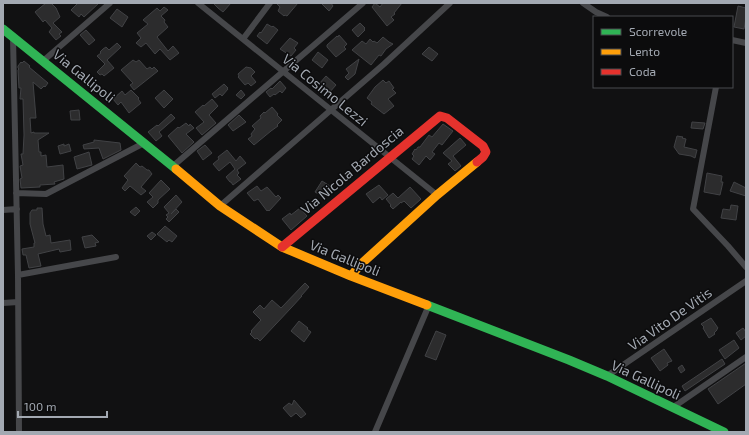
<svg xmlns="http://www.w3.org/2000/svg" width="749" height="435" viewBox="0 0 749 435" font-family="'Exo 2',sans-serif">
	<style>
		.building { fill: #2c2c2d; stroke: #414245 }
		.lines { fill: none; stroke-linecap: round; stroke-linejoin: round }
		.street { stroke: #46474a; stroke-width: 6 }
		.fast { stroke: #30b455; stroke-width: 9 }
		.slow { stroke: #ff9f0a; stroke-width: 9 }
		.jam { stroke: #e5322d; stroke-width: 9 }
		.labels { text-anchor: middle; stroke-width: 3; stroke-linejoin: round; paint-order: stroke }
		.street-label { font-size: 14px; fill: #a3a9b2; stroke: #0c0c0d }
	</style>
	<rect width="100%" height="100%" fill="#111112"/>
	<path class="building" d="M46,3h5l5,5 4,9 -7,6 9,9 -3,2 2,2 -5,4 -7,-8 3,-4 -7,-8 -2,2 -8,-10z
		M78,3h21l-15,14 -3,-3 -2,3 -8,-7z
		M213,3h18l-8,9 -5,-4z
		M276,3h22l-11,13 -2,-1 -1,1 -6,-5 2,-4z
		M321,3h10l2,3 -4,5z
		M375,3l5,4 3,-4h19l-8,10 1,1 -4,3 3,3 -7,6 -15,-19z
		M738,6l8,2v10l-2,11 -10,-2z
		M164,7l4,3 -7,6 4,4 -1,2 4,5 -11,10 11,14 5,-5 6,7 -9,7 -10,-11 -5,5 -9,-11 -5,4 -5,-4 5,-5 -4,-5 11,-9 -5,-4 14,-12 3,3z
		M117,9l11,8 -6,10 -12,-9z
		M360,23l5,5 -1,1 1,1 -7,7 -6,-7z
		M267,24l5,3 1,-1 5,4 -11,14 -10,-8 3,-4 1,1z
		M86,30l9,10 -6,5 -9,-10z
		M339,35l8,9 -3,3 2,2 -10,8 -9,-10v-2l10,-9 1,1z
		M383,37l6,5 4,2 -7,5 -5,7 -2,-1 -8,10 -19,-15 10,-9 4,3 4,-5 3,3 1,-1 3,2z
		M290,38l8,5 -4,5 2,2 -5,6 -11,-7z
		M117,43l4,4 -14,13 7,8 -10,8 -2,-2 -2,1 -3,-3 8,-8 -8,-8 4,-3 -1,-1 3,-3 3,-2 3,3z
		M429,47l9,7 -6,7 -10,-7z
		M318,52l10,8 -6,8 -10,-8z
		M359,59l-4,15 -7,6 -3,-3 4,-4 -3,-4z
		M133,60l3,2 3,-2 8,9 3,-2 2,2 2,-2 4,4 -24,19 -4,-5 3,-2 -12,-13z
		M24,61l6,5 -1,1 19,16 -3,4 -1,-1 -3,3 -8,-7 3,36h-6l1,15 3,-1v1h15l-11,7 1,12h2v4l5,-1 1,12 16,-2 1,14 -10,3 1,2 -15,1v2l-19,1 -1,-9 2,-1 -2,-12 3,-1 -2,-11h2l1,-19 -1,-36h-3l1,-11h-2l-1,-18 1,-1 -1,-1v-2l3,-4 1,1z
		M246,67l5,1 4,4 -4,4 5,6 -5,4 -3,-3 -3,2 -7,-8 1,-1 -1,-2z
		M326,76l10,9 -7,8 -7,-4 1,-1 -4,-4z
		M383,80l3,3 3,-2 5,7 -2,1 4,4 -8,6 6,7 -10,8 -13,-10 1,-2 -5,-4 8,-11z
		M280,81l6,7 -4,5 -2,-2 -5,4 -1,-1 -4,3 -4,-5 5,-4 1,1z
		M224,84l4,4 -1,1h1l-6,7 -2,-2 -5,4 -3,-4z
		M131,90l8,8 -1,1 3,4 -12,10 -8,-11 -3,3 -5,-6 9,-8 3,4z
		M164,90l9,9 -9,9 -9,-10z
		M241,90l4,5 -4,4 -5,-4z
		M212,99l6,7 -9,9 7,8 -14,12 -6,-7 8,-6 -9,-10 8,-7 1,1z
		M272,107l6,7 -1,1 5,5 -5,5 1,1 -7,5 -17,14 -6,-6 4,-3 -1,-2 4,-5 -3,-3 9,-8 -1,-2 4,-4 1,1z
		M79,110l1,10h-9l-1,-9z
		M171,114l4,4 -16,14 3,4 -6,5 -8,-9 9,-7 1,1z
		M239,115l7,7 -13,9 -5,-6z
		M692,122l13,1 -2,6 -12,-1z
		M186,123l3,3 1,-2 4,4 -8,6 8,8 -12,11 -14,-17 10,-9 1,1z
		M443,124l10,7 -11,14 -3,-2 -7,9 3,2 -5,6 -4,-4 -7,9 -7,-6 2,-3 -2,-2 3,-5 1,1 2,-3h2l9,-12 3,2z
		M677,136l6,1 -1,1 4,1 -2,8 13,3 -2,8 -4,-2 -12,-2 -5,-7z
		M460,138l6,7 -13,11 8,10 -6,5 -7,-7 4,-3 -9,-8z
		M94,140l26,3 1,7 -18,9 -4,-11 -15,1 -1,-4 11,-3z
		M64,144v2l5,-2 2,7 -11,3 -2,-8z
		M205,145l7,8 -9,7 -6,-9z
		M227,150l9,11 4,-5 6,7 -9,7 2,3 -2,2 4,4 -8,6 -2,-3h-1l-4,-5 9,-8 -5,-7 -11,9 -6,-7 6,-5 -1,-2z
		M89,152l3,13 -15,4 -3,-12z
		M136,163l4,4 2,-1 5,4h2l3,4 -11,13 5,4 -5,4 -11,-9 -5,5 -3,-3 6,-8 -4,-4z
		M707,173l15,3 -1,6h2l-3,13 -16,-3z
		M161,180l9,9 -12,11v3l-5,5 -6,-6 6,-5 -4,-4z
		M322,181l8,5 -8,10 -7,-4z
		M734,182l12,6v8l-16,-5z
		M379,185l9,10 -6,5 -2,-3 -7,6 -7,-9z
		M257,186l4,5 6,-4 9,10 2,-2 3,3 -12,13 -1,-1 -1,1 -9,-12 -4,2 -7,-8z
		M410,187l11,12 -10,9 -7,-7 -3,2v-1l-8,7 -3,-3 1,-1 -5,-6 7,-6 5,5z
		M176,195l6,7 -11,12 5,-5 3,3 -10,10 -3,-3 2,-2 -2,-2 3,-2 -5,-6z
		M731,205l7,1 -2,14 -15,-2 2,-9 7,1z
		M136,207l4,4 -5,5 -5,-4z
		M37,208h5l1,16 3,12 4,-1 1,8 19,-3 1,10 -11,2 -1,-3 -21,5 3,12 -12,2 -3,-13h-3l-1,-6 12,-2v-4h1l-5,-19v-11l2,-3h5z
		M300,208l7,8 -16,14 -9,-11 8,-6 1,2z
		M165,226l12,10 -5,6 -3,-2 -2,2 -10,-8z
		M152,232l4,3 -5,5 -4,-4z
		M92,235l7,7 -4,1 1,3 -11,2 -3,-11z
		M305,283l4,4 -8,9h1l-11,12 -31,33 -3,-3 -2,1 -5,-5 2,-2 -1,-1 10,-11 -8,-8 7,-7 4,4 8,-9 9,8z
		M711,318l7,10 -1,1v1l-3,3 1,1 -6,4 -6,-10 1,-1 -3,-3z
		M299,321l9,7 -1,1 4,3 -7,10 -13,-11z
		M743,328l3,4v4l-5,4 -5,-7z
		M436,331l10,4 -10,25 -11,-4z
		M734,340l5,8 -14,11 -6,-9z
		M664,349l8,12 -5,2 1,2 -8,6 -9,-13z
		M722,359l3,5 -40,27 -3,-5z
		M746,363v21l-28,20 -10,-15z
		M682,365l3,5 -4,3 -3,-5z
		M294,400l12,14 -5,4 -5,-5 -5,4 -8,-9 6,-5 3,2z"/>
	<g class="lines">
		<path class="street" d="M198,3l239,192
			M583,3l13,9 11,5
			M13,37l5,238 1,157
			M243,39l27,-36
			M732,40l14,3
			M43,61l67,-58
			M716,87l-23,122 35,37 18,21
			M173,166l190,-163
			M16,193l30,1 98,-51
			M220,206l164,-142 66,-61
			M3,210l14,-1
			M18,275l98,-18
			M3,303l15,-1
			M607,376l139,-95
			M672,408l74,-51
			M375,432l54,-127"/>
		<path class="fast" d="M3,29l173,140
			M427,305l142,55 38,16 117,56"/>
		<path class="slow" d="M176,169l44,37 62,41 69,29 76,29
			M351,276l9,-11 77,-70 40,-33"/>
		<path class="jam" d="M282,247l158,-131 7,2 36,28 3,6 -3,5 -6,5"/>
	</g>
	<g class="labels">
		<g class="street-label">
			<text transform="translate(84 76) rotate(39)" y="5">Via Gallipoli</text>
			<text transform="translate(325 90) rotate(39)" y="5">Via Cosimo Lezzi</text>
			<text transform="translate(352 170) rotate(-40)" y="5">Via Nicola Bardoscia</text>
			<text transform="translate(345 258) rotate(22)" y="5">Via Gallipoli</text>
			<text transform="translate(670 319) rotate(-35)" y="5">Via Vito De Vitis</text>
			<text transform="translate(646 380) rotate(25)" y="5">Via Gallipoli</text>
		</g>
	</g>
	<rect width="749" height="435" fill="none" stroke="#a3a9b2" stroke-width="8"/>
	<rect x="593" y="16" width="140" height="72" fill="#0c0c0d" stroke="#484b4f"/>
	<rect x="601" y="29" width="20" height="6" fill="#30b455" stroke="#484b4f"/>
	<text x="629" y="36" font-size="12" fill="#a3a9b2">Scorrevole</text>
	<rect x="601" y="49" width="20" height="6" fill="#ff9f0a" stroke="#484b4f"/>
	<text x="629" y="56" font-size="12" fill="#a3a9b2">Lento</text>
	<rect x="601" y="69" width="20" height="6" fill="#e5322d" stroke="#484b4f"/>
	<text x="629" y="76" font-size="12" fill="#a3a9b2">Coda</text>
	<path d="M18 411v6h89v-6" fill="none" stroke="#a3a9b2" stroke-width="2"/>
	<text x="24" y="411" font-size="12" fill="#a3a9b2" stroke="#0c0c0d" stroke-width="3" paint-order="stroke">100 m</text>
</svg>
